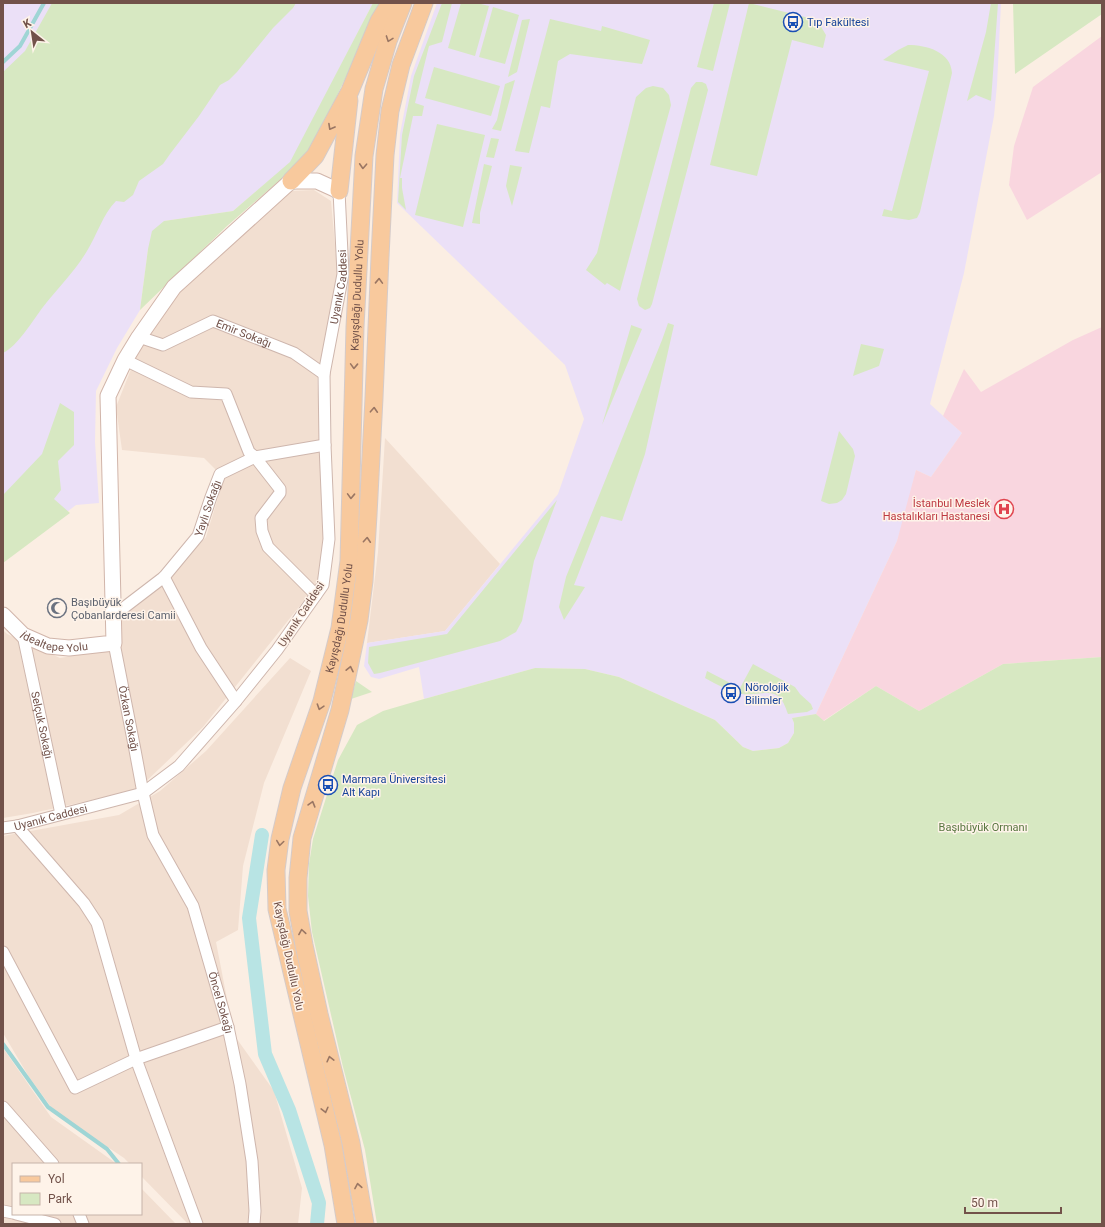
<svg xmlns="http://www.w3.org/2000/svg" width="1105" height="1227" viewBox="0 0 1105 1227" font-family="Roboto,sans-serif">
	<style>
		.residential { fill: #f2dfd1 }
		.education { fill: #ebe0f7 }
		.medical { fill: #f9d6df }
		.green { fill: #d7e8c2 }
		.lines { fill: none; stroke-linecap: round; stroke-linejoin: round }
		.stream { stroke: #9fd5d5; stroke-width: 4 }
		.canal { stroke: #b8e4e4; stroke-width: 14 }
		.minor-casing { stroke: #ceb6ad; stroke-width: 13 }
		.secondary-casing { stroke: #d1b5aa; stroke-width: 17 }
		.primary-casing { stroke: #d5cbc9; stroke-width: 19 }
		.minor { stroke: #fff; stroke-width: 11 }
		.secondary { stroke: #fff; stroke-width: 15 }
		.primary { stroke: #f8c99d; stroke-width: 17 }
		.oneway { stroke: #9a7663 }
		.labels { text-anchor: middle; stroke-width: 3; stroke-linejoin: round; paint-order: stroke }
		.transit-label { font-size: 11px; fill: #164399; stroke: #fef3e9; text-anchor: start }
		.street-label { font-size: 11px; fill: #72524a; stroke: #fef3e9 }
		.health-label { font-size: 11px; fill: #be3a42; stroke: #fef3e9; text-anchor: end }
		.worship-label { font-size: 11px; fill: #5b616d; stroke: #fef3e9; text-anchor: start }
		.park-label { font-size: 11px; fill: #5a7842; stroke: #fef3e9 }
	</style>
	<rect width="100%" height="100%" fill="#fbeee3"/>
	<path class="residential" d="M314,190l17,11 7,77 -21,99 9,155 -8,51 -115,144 -66,63 -104,23 -30,5v-188l4,4 53,24 59,-10 -4,-28 54,-43 37,-40 18,-59 -20,-20 -82,-8 -6,-43 25,-63 39,-59 110,-94z
		M385,438l115,126 -55,67 -78,12 11,-91z
		M290,658l21,13 -47,112 -21,83 -5,64 -22,12 18,93 40,56 28,97 -4,36h-110l-47,-48v-12h-11l-6,-6 -70,-47 -25,-34 -26,-44v-197l116,-21 41,-24 46,-40z
		M3,1048l48,69 66,47h-104v50h128v-26l35,36h-173z"/>
	<path class="education" d="M3,3h370l-82,159 -58,49 -69,10 -16,28 -8,61 -23,38 -21,43 -1,51 4,61 -23,2 -73,56z
		M437,3h564l-4,82 -3,31 -30,157 -34,131 32,29 -31,44 -15,-7 -10,43 -9,28 -81,173 -24,4 2,5v10l-6,10 -9,5 -26,3 -10,-4 -28,-27 -96,-43 -34,-8 -50,-1 -111,31 -5,-32 -40,12 -8,-2 -7,-11 3,-23 78,-12 113,-137 26,-75 -19,-54 -168,-162 3,-69 11,-58z"/>
	<path class="medical" d="M1102,36v136l-75,48 -18,-35 5,-39 19,-59z
		M1102,327v330l-99,7 -84,47 -43,-25 -53,35 -7,-7 81,-173 19,-71 15,7 31,-44 -19,-17 21,-47 17,23 92,-52z"/>
	<path class="green" d="M52,3h244l-3,5 -20,20 -36,44 -8,8 -9,5 -21,31 -29,38 -7,10 -24,17 -6,14 -9,7 -8,-1c-13,13 -19,34 -29,50 -12,20 -29,37 -44,56 -10,13 -25,39 -40,46v-281l22,-21z
		M373,3h6l-3,11 -52,109 -17,30 -10,12 -70,61 -87,84 8,-61 4,-18 12,-10 69,-10 57,-49z
		M442,3h10l-10,39 -13,4 -14,57 9,3 -2,10h-9l-13,62h2v10l4,22 -8,-8 4,-67 12,-59z
		M461,3h16l12,3 -14,50 -27,-8z
		M714,3h16l-17,68 -16,-4z
		M749,3l68,17 9,15 -3,13 -31,-8 -35,136 -47,-11z
		M991,3h7l-7,98 -15,-6 -9,6 19,-69z
		M1013,3h89v11l-87,60z
		M493,7l26,8 -14,49 -26,-7z
		M530,19l-13,53 -9,5 14,-57z
		M550,19l51,12 1,-5 48,14 -8,24 -72,-10 -12,7 -8,47 -9,-2 -12,47 -14,-2z
		M908,45c19,0 43,7 44,28l-32,139 -3,6 -8,2 -27,-4 2,-7 8,2 37,-140 -46,-11 15,-10z
		M434,67l66,19 -9,30 -66,-18z
		M515,80l-14,51 -9,-2 5,-9 8,-36z
		M696,82h6l4,2 2,6 -56,214 -2,4 -5,2 -6,-4 -2,-7 54,-211z
		M653,86l10,2 6,7 2,10 -51,186 -13,-8 -2,2 -19,-15 11,-17 39,-156 10,-9z
		M437,124l48,11 -22,92 -48,-12z
		M491,138l8,1 -5,19 -8,-1z
		M484,164l8,2 -12,47v11l-8,-1z
		M510,165l12,2 -10,39 -6,-20z
		M668,323l6,2 -29,129 -23,67 -21,-5 -27,69 11,2 -21,33 -5,-13 7,-30 96,-237z
		M631,325l11,4 -40,96 29,-99z
		M861,344l23,5 -5,17 -26,10z
		M60,403l14,9v33l-16,16 3,29 -7,9 16,14 -67,50v-68l39,-41z
		M839,431l14,18 2,7 -9,38 -4,6 -5,3 -8,1 -8,-3z
		M557,500l-23,61 -12,60 -6,11 -16,9 -120,32 -6,1 -6,-11 1,-16 78,-13z
		M1102,657v567h-725l-12,-74 -22,-83 -31,-135 -4,-36 1,-32 4,-25 25,-79 19,-35 26,-14 41,-12 111,-31 50,1 34,8 96,43 28,27 10,4 26,-3 9,-5 6,-10v-10l-2,-5 24,-4 8,7 52,-35 43,25 84,-47z
		M753,664l42,23 5,7 11,10 2,5 -6,3 -19,2c-7,-21 -12,-23 -34,-20 -4,0 -8,1 -12,0 -13,-3 -25,-9 -37,-16l2,-7 33,17z
		M356,681l16,11 -21,7z"/>
	<g class="lines">
		<path class="stream" d="M3,62l17,-16 24,-43
			M3,1044l45,63 59,42 12,15"/>
		<path class="canal" d="M262,835l-13,83 16,136 24,56 30,93 -2,21"/>
		<defs>
			<g id="minor">
				<path id="s1" d="M139,337l24,8 50,-24 81,32 30,21"/>
				<path d="M125,360l66,32 35,2 23,58 6,5 25,32v4l-19,25 1,13 6,16 48,48"/>
				<path d="M164,577l37,71 35,53"/>
				<path id="s2" d="M113,616l51,-39 34,-41 13,-39 9,-23 35,-17 70,-12"/>
				<path id="s3" d="M23,635l38,179"/>
				<path id="s4" d="M114,643l21,107 8,43 10,42 40,71 35,121 12,57 12,77 3,50 -1,13"/>
				<path d="M17,826l67,77 13,20 39,136 61,165"/>
				<path id="s5" d="M3,828l14,-2 126,-33 36,-27 57,-65 41,-51 46,-65 6,-46 -4,-94 -1,-71 19,-100 -4,-83"/>
				<path d="M3,952l72,136 61,-29 92,-32"/>
				<path d="M3,1107l50,57"/>
				<path d="M3,1211l10,2"/>
				<path d="M16,1214l39,10"/>
				<path d="M79,1214l4,10"/>
			</g>
			<g id="secondary">
				<path id="s6" d="M3,615l20,20 25,11 21,2 45,-5 -6,-247 17,-36 14,-23 35,-50 117,-106h26l22,10"/>
			</g>
			<g id="primary">
				<path d="M291,181l24,-25 35,-65 29,-70 11,-18"/>
				<path d="M339,191l10,-91"/>
				<path id="s7" d="M346,1224l-13,-79 -56,-236 -1,-39 4,-31 12,-51 30,-87 18,-73 9,-67 6,-234 9,-171 10,-67 14,-48 15,-38"/>
				<path d="M365,1224l-14,-81 -32,-129 -15,-69 -6,-34v-33l4,-40 38,-128 19,-90 5,-39 4,-66 6,-117 6,-141 5,-102 5,-44 11,-46 23,-62"/>
			</g>
		</defs>
		<use href="#minor" class="minor-casing"/>
		<use href="#secondary" class="secondary-casing"/>
		<use href="#primary" class="primary-casing"/>
		<use href="#minor" class="minor"/>
		<use href="#secondary" class="secondary"/>
		<use href="#primary" class="primary"/>
	</g>
	<defs><path id="oneway-chevron" d="M-2-3.5L2.5 0L-2 3.5" fill="none" stroke-width="1.6" stroke-linecap="round" stroke-linejoin="round"/></defs>
	<g class="oneway">
		<use href="#oneway-chevron" transform="translate(389 39) rotate(110)"/>
		<use href="#oneway-chevron" transform="translate(331 127) rotate(119)"/>
		<use href="#oneway-chevron" transform="translate(363 166) rotate(93)"/>
		<use href="#oneway-chevron" transform="translate(379 281) rotate(-88)"/>
		<use href="#oneway-chevron" transform="translate(354 366) rotate(92)"/>
		<use href="#oneway-chevron" transform="translate(374 410) rotate(-87)"/>
		<use href="#oneway-chevron" transform="translate(351 496) rotate(92)"/>
		<use href="#oneway-chevron" transform="translate(367 540) rotate(-86)"/>
		<use href="#oneway-chevron" transform="translate(350 669) rotate(-78)"/>
		<use href="#oneway-chevron" transform="translate(320 707) rotate(108)"/>
		<use href="#oneway-chevron" transform="translate(312 804) rotate(-74)"/>
		<use href="#oneway-chevron" transform="translate(280 843) rotate(98)"/>
		<use href="#oneway-chevron" transform="translate(302 932) rotate(-99)"/>
		<use href="#oneway-chevron" transform="translate(330 1059) rotate(-104)"/>
		<use href="#oneway-chevron" transform="translate(325 1110) rotate(76)"/>
		<use href="#oneway-chevron" transform="translate(358 1186) rotate(-100)"/>
	</g>
	<defs>
		<symbol id="bus-ring" viewBox="-11 -11 22 22"><circle r="9.5" fill="#fef3e9" stroke="#1a4fb4" stroke-width="1.5"/><path d="M-5-6H5V4H4V6H2V4H-2V6H-4V4H-5ZM-3.5-4V0h7V-4ZM-3.5 1.2v1.5H-2V1.2ZM2 1.2v1.5H3.5V1.2Z" fill="#1a4fb4"/></symbol>
		<symbol id="hospital-ring" viewBox="-11 -11 22 22"><circle r="9.5" fill="#fef3e9" stroke="#e0444e" stroke-width="1.5"/><path d="M-5-5h3v3.5h4V-5h3V5h-3V1.5h-4V5h-3Z" fill="#e0444e"/></symbol>
		<symbol id="mosque-ring" viewBox="-11 -11 22 22"><circle r="9.5" fill="#fef3e9" stroke="#6b7280" stroke-width="1.5"/><path d="M3.5-4.9A6 6 0 1 0 3.5 4.9A5 5 0 1 1 3.5-4.9Z" fill="#6b7280"/></symbol>
	</defs>
	<g fill-rule="evenodd">
		<use href="#bus-ring" x="782" y="11" width="22" height="22"/>
		<use href="#hospital-ring" x="993" y="498" width="22" height="22"/>
		<use href="#mosque-ring" x="46" y="597" width="22" height="22"/>
		<use href="#bus-ring" x="720" y="682" width="22" height="22"/>
		<use href="#bus-ring" x="317" y="774" width="22" height="22"/>
	</g>
	<g class="labels">
		<g class="transit-label">
			<text x="807" y="26">Tıp Fakültesi</text>
			<text x="745" y="691">Nörolojik<tspan x="745" dy="13">Bilimler</tspan></text>
			<text x="342" y="783">Marmara Üniversitesi<tspan x="342" dy="13">Alt Kapı</tspan></text>
		</g>
		<g class="street-label">
			<text dy="4" stroke="none"><textPath href="#s5" startOffset="721">Uyanık Caddesi</textPath></text>
			<text dy="4" stroke="none"><textPath href="#s7" startOffset="946">Kayışdağı Dudullu Yolu</textPath></text>
			<text dy="4" stroke="none"><textPath href="#s1" startOffset="114">Emir Sokağı</textPath></text>
			<text dy="4" stroke="none"><textPath href="#s2" startOffset="147">Yaylı Sokağı</textPath></text>
			<text transform="translate(301 614) rotate(-57)" y="4">Uyanık Caddesi</text>
			<text dy="4" stroke="none"><textPath href="#s7" startOffset="622">Kayışdağı Dudullu Yolu</textPath></text>
			<text dy="4" stroke="none"><textPath href="#s6" startOffset="61">İdealtepe Yolu</textPath></text>
			<text dy="4" stroke="none"><textPath href="#s4" startOffset="77">Özkan Sokağı</textPath></text>
			<text dy="4" stroke="none"><textPath href="#s3" startOffset="92">Selçuk Sokağı</textPath></text>
			<text dy="4" stroke="none"><textPath href="#s5" startOffset="49">Uyanık Caddesi</textPath></text>
			<text transform="translate(289 956) rotate(78)" y="4">Kayışdağı Dudullu Yolu</text>
			<text dy="4" stroke="none"><textPath href="#s4" startOffset="378">Öncel Sokağı</textPath></text>
		</g>
		<g class="health-label">
			<text x="990" y="507">İstanbul Meslek<tspan x="990" dy="13">Hastalıkları Hastanesi</tspan></text>
		</g>
		<g class="worship-label">
			<text x="71" y="606">Başıbüyük<tspan x="71" dy="13">Çobanlarderesi Camii</tspan></text>
		</g>
		<g class="park-label">
			<text x="983" y="831">Başıbüyük Ormanı</text>
		</g>
	</g>
	<rect width="1105" height="1227" fill="none" stroke="#72524a" stroke-width="8"/>
	<rect x="12" y="1163" width="130" height="52" fill="#fef3e9" stroke="#c6b3a9"/>
	<rect x="20" y="1176" width="20" height="6" fill="#f8c99d" stroke="#c6b3a9"/>
	<text x="48" y="1183" font-size="12" fill="#72524a">Yol</text>
	<rect x="20" y="1193" width="20" height="12" fill="#d7e8c2" stroke="#c6b3a9"/>
	<text x="48" y="1203" font-size="12" fill="#72524a">Park</text>
	<g transform="translate(32 32) rotate(330)" stroke="#fef3e9" stroke-width="3" paint-order="stroke">
	<path d="M0-3L7 15L0 10L-7 15Z" fill="#72524a"/>
	<text y="-6" font-size="11" font-weight="bold" text-anchor="middle" fill="#72524a">K</text>
	</g>
	<path d="M965 1207v6h96v-6" fill="none" stroke="#72524a" stroke-width="2"/>
	<text x="971" y="1207" font-size="12" fill="#72524a" stroke="#fef3e9" stroke-width="3" paint-order="stroke">50 m</text>
</svg>
